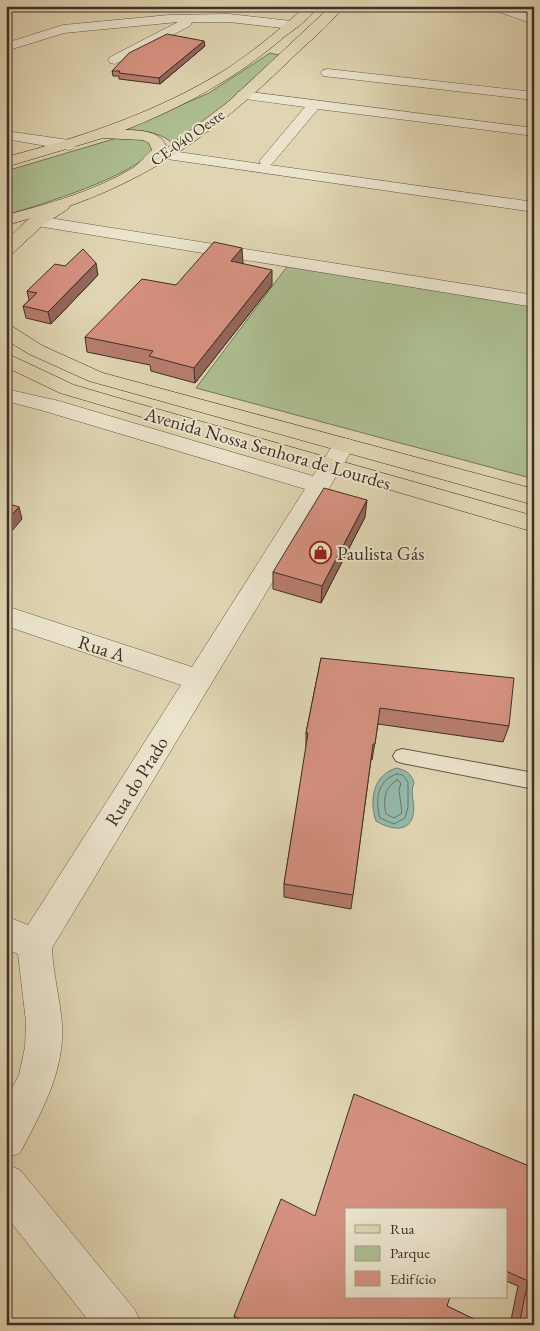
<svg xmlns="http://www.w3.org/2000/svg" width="540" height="1331" viewBox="0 0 540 1331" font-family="'EB Garamond',serif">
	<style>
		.green { fill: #adbe90; stroke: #74765c }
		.water { fill: #94b9aa; stroke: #718276 }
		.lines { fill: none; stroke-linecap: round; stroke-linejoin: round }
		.shore { stroke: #687468; stroke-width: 1 }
		.service-casing { stroke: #65584a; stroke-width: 2 }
		.minor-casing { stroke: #65584a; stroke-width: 1 }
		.primary-casing { stroke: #3c2f27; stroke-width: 1 }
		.trunk-casing { stroke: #3c2f27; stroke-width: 1 }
		.service { fill: #ebe4cd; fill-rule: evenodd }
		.minor { fill: #ebe4cd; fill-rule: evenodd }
		.primary { fill: #e0d5b2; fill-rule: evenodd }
		.trunk { fill: #e0d5b2; fill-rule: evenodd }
		.wall { fill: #b77d6e; stroke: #3c2f27 }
		.shaded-wall { fill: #95665a; stroke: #3c2f27 }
		.building { fill: #d59180; stroke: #3c2f27 }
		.labels { text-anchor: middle; stroke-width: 4; stroke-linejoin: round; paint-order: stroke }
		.far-street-label { font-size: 16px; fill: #3c2f27; stroke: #ebe4cd }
		.street-label { font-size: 19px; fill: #3c2f27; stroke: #ebe4cd }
		.poi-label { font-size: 19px; fill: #3c2f27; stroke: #ebe4cd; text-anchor: start }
	</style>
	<rect width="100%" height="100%" fill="#e0d5b2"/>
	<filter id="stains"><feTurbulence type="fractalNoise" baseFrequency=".004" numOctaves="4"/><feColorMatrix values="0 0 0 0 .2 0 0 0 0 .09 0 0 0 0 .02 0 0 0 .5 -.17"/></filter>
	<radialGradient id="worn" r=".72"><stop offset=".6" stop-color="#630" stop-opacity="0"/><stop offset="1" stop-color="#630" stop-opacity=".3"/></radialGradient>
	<path class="green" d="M270,53l9,2 -51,47 -57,45 -1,-6c-14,-10 -31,-11 -47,-11l86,-37z
		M117,138l31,1 8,10c-28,29 -110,54 -150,66v-44z
		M289,264l245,40v175l-338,-91z"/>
	<path class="water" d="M397,768c10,3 14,5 17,15 -5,11 2,21 -1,32 -4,20 -26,13 -37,6 -7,-20 -3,-47 21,-53z"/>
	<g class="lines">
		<path class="shore" d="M397,774l6,1 5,7v25l-3,11 -11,6 -14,-6c-5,-18 -3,-38 17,-44z
			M397,780l4,3 -2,7 3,23 -8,5 -8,-4c-3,-14 -2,-26 11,-34z"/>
		<defs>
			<path id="service" d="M402,749l132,24v16l-132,-26 -6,-2 -3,-5 3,-5z"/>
			<path id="minor" d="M485,6h19l30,10v8l-47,-16z
				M229,14l62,7 6,4 -6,4 -62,-7h-37l-2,4 -75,38 -5,-1 -2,-3 2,-3 68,-35 -114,11 -58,18v-8l57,-18 106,-10z
				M328,69l206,23v8l-211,-24 -2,-3 2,-3z
				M243,91l291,37v8l-216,-27 -46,55 -2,1 264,37v10l-374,-54 -3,-3 3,-3 5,-2 96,14 -2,-3 3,-3 43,-51 -67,-9 -2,-3 2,-3z
				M6,131l63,9 5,2 3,3 -3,3 -5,2 -63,-11z
				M37,216l497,79v12l-503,-82 -2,-4 2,-4z
				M6,389l53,12 254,75 23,-36 8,-2 8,2 3,5 -303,503c1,26 8,50 10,76 3,47 -21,89 -42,129l-14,5v-58l13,-25 6,-28 1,-25 -8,-68 -12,-5v-33l22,9 153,-240 -175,-59v-20l186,61 113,-178 -261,-78 -38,-10z
				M6,1164l14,6 115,140 7,15h-50l-86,-109z"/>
			<path id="primary" d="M62,200l6,1 2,4 -2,4 -25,16 -31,29 -6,1v-15c16,-14 34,-35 56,-40z
				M6,325l7,2 30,19 60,27 431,116v16l-445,-124 -60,-27 -23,-14z
				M6,353l68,32 48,14 412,117v16l-474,-139 -54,-26z"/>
			<path id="trunk" d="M306,6h7l3,3c-8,11 -21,20 -32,28 -47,41 -101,70 -159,93 15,0 37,1 42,18l61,-46 103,-96h13c-15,20 -36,36 -54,54 -90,87 -161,134 -284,165v-10c43,-11 88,-24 127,-47 6,-4 13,-13 19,-18l-3,-7 -6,-3 -40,-2 -97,29v-10c76,-20 152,-45 219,-87 29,-19 55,-41 81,-64z"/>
		</defs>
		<use href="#service" class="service-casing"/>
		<use href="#minor" class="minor-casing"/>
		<use href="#primary" class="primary-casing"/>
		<use href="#trunk" class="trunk-casing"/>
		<use href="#service" class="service"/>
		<use href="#minor" class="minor"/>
		<use href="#primary" class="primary"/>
		<use href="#trunk" class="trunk"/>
	</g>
	<path class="wall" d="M205,46l-45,38 -41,-5v-3h-6l-1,-5z
		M242,263l30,22 -77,98 -44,-12 -1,-6 -63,-13 -2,-15 91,-52 67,-22z
		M98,275l-47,49 -25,-6 -3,-12 6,-6 -2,-9z
		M365,517l-44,86 -48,-14v-17z
		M321,658l188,68 -6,16 -125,-18 -6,36 -1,-1 -20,150 -67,-12v-13l22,-135v-16z
		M534,1168v157h-24l8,-39 -12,-5v-71h-160l101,96 39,19h-242l-8,-4 -2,-5 81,-100z"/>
	<path class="shaded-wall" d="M204,41l1,5 -45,38 -1,-6z
		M242,248l1,15 -11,13 -1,-15z
		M96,263l2,12 -47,49 -3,-12z
		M272,270v15l-77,98 -1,-15z
		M367,500l-2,17 -44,86 1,-17z
		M19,507l3,12 -16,19v-17z"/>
	<path class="building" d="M167,34l37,7 -45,37 -40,-5 1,-2h-8l17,-18z
		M214,242l28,6 -11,13 41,9 -78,98 -45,-12 4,-5 -68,-14 57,-58 34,6z
		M83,249l13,14 -48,49 -25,-6 14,-13 -10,-2 28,-27 10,2z
		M324,488l43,12 -45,86 -49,-14z
		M6,503l13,4 -13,14z
		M321,658l193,20 -5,48 -129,-18 -5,36h-2l-20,151 -69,-11 24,-151h-2z
		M354,1094l180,74v157h-15l9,-44 -22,-10v-61h-160v87h104l-3,9 39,19h-234l-18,-9 47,-117 34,17z"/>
	<defs>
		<symbol id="shop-ring" viewBox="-11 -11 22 22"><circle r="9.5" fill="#ebe4cd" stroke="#8f2418" stroke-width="1.5"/><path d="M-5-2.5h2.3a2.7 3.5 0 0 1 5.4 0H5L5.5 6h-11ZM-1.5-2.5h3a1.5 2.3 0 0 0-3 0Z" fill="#8f2418"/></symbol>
	</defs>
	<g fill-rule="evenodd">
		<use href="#shop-ring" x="308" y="540" width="25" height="25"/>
	</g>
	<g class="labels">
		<g class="far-street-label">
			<text transform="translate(187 137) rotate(-35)" y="6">CE-040 Oeste</text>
		</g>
		<g class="street-label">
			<text transform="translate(268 448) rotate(16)" y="7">Avenida Nossa Senhora de Lourdes</text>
			<text transform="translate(102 648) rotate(18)" y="7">Rua A</text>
			<text transform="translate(136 781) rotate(-58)" y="7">Rua do Prado</text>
		</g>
		<g class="poi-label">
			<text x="337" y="560">Paulista Gás</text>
		</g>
	</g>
	<rect width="540" height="1331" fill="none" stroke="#e0d5b2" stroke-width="25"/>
	<rect x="8" y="8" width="525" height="1316" fill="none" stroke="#3c2f27" stroke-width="2.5"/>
	<rect x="12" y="12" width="515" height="1306" fill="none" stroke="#3c2f27"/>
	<rect x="345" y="1208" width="162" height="90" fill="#ebe4cd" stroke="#a59c8b"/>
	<rect x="355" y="1225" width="25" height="8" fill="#e0d5b2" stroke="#a59c8b"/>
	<text x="390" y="1234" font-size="15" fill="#3c2f27">Rua</text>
	<rect x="355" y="1246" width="25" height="15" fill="#adbe90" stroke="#a59c8b"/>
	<text x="390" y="1258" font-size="15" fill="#3c2f27">Parque</text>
	<rect x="355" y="1271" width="25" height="15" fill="#d59180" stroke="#a59c8b"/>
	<text x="390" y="1284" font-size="15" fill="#3c2f27">Edifício</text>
	<rect width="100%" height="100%" filter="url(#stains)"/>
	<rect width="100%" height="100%" fill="url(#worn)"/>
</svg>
